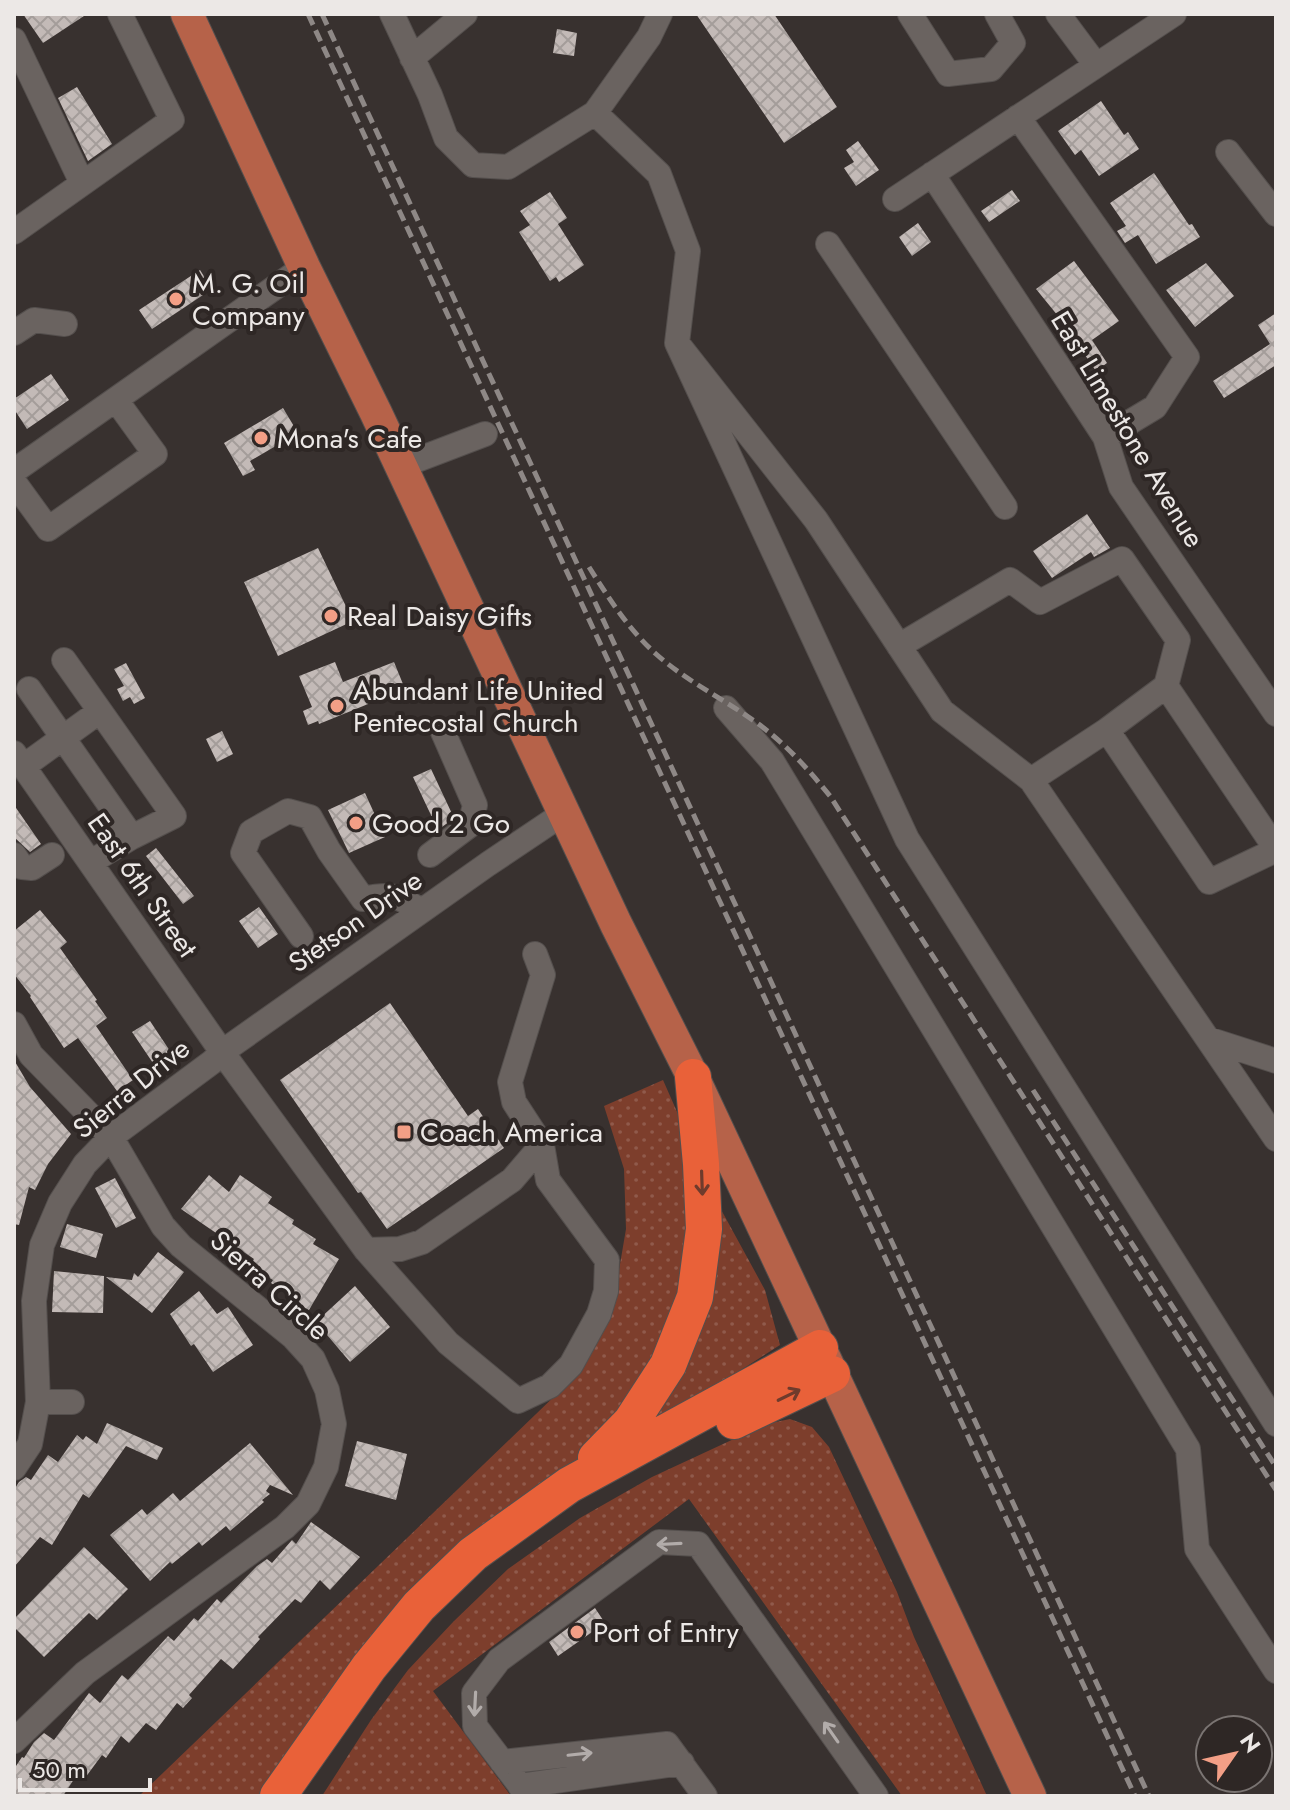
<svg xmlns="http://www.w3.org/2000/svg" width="1290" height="1810" viewBox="0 0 1290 1810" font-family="Jost,sans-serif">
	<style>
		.grass { fill: url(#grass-dots) }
		.building { fill: url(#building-cross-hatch) }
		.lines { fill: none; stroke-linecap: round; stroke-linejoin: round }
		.minor-casing { stroke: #544f4d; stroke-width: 26 }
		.major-casing { stroke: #544f4d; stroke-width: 34 }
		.highway-casing { stroke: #544f4d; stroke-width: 38 }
		.minor { stroke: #6a6360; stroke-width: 24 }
		.major { stroke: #b66249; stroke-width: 32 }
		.highway { stroke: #e96139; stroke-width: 36 }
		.rail { stroke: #8e8886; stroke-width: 5; stroke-dasharray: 12 6; stroke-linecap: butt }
		.oneway { stroke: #6f3b2c }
		.oneway2 { stroke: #b2acaa }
		.poi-dot { fill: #f39f86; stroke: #2e2725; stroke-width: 3 }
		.labels { text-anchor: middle; stroke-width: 8; stroke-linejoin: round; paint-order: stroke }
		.poi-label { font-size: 28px; fill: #ece8e6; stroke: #2e2725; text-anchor: start }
		.street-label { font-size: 28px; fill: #ece8e6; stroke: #2e2725 }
	</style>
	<defs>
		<pattern id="grass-dots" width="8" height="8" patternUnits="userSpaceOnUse" patternTransform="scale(2)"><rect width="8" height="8" fill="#7d3e2c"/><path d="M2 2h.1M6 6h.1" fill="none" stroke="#905a4b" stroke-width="1.8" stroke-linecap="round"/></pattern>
		<pattern id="building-cross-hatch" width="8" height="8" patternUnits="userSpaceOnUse" patternTransform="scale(2)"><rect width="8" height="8" fill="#c3bab7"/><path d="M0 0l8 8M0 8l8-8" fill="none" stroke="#a49d9a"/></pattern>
	</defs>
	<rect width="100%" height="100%" fill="#38312f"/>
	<path class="grass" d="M663,1080l15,34 12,51 -6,128 -24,68 -75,97 -118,84 -201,254h-127l425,-409 53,-105 9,-53 -2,-60 -20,-63z
		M718,1204l47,86 15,55 -156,100z
		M790,1419l22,8 17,20 68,145 17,45 73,159h-85l-213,-297 -256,192 78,105h-189l49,-76 37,-50 46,-49 54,-52 72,-51 72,-41 114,-53z"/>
	<path class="building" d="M23,14h64l-44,29z
		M696,14h78l63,93 -53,36z
		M557,29l20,4 -3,23 -21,-3z
		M77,87l35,57 -24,17 -30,-63z
		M1101,101l23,34 4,-3 11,17 -40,27 -18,-26 -6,5 -17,-24z
		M858,141l21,29 -23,16 -12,-18 10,-6 -8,-12z
		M1154,173l35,52 3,-1 8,13 -44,27 -18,-29 -13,8 -8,-12 9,-5 -16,-23z
		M1012,190l8,11 -31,21 -8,-11z
		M550,192l17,26 -9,6 26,41 -25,17 -3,-5 -6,4 -31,-49 11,-7 -10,-14z
		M918,223l13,19 -19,14 -13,-19z
		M1074,261l45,60 -27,19 15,23 -11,8 -22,-32 2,-1 -40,-49z
		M1206,263l28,33 -39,31 -29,-37z
		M200,270l12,19 -60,40 -13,-19z
		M1276,313v52l-52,33 -11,-17 57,-37 -12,-19z
		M51,374l18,26 -42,29 -13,-20v-10z
		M283,408l15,25 -48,28 5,9 -12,6 -19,-33z
		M1087,514l23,34 -16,9 -3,-5 -39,26 -19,-27z
		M318,548l35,73 -75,35 -34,-74z
		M335,662l8,20 51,-20 11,27 -86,35 -1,-3 -10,4 -5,-14 9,-4 -13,-31z
		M126,663l19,35 -11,6 -4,-7 -7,4 -6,-12 7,-3 -10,-17z
		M222,731l11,23 -16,8 -11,-23z
		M431,769l23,49 -16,12 -25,-53z
		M365,793l20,44 -36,16 -21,-43z
		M14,805l27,39 -11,8 -16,-15z
		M156,848l38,48 -11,8 -37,-48z
		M259,907l19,27 -20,14 -19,-27z
		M40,910l27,32 -7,6 37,52 -2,1 12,17 -11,8 37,54 -16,11 -39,-53 -14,10 -34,-51 1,-1 -17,-22v-43z
		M390,1003l78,113 10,-7 26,39 -117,81 -26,-37 -3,1 -78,-113z
		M150,1021l24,36 -17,12 -25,-37z
		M14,1060l16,27 41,47 -23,30 -13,26 -6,-3 -10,38 -5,-1z
		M209,1175l20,17 11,-17 32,22 -4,6 26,17 -2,4 24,15 -3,5 26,15 -30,51 -11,-6 1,-3 -28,-18 2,-3 -24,-14 5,-7 -73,-50z
		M115,1178l21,40 -20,10 -21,-40z
		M67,1224l36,10 -7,24 -36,-11z
		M158,1252l26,20 -32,41 -46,-36 26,3 2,-7 4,4z
		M54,1271l50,5 -1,37 -51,-1z
		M355,1286l35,41 -40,35 -34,-40z
		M199,1291l18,23 11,-7 25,38 -40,27 -19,-28 -3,2 -21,-32z
		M107,1423l56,25 -6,12 -31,-14 -37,52 -6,-4 -31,51 -12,-8 -26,30v-77l5,-8 7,-5 5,3 17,-25 10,7 19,-27 6,5 3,-4 11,8z
		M357,1441l50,13 -11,46 -51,-14z
		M250,1443l43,52 -23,-10 -4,6 4,3 -8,6 2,2 -34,29 -4,-5 -24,20 -3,-4 -27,22 -2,-2 -20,19 -40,-46 32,-26 5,6 26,-22 7,8z
		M311,1522l49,35 -30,33 -10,-10 -19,23 -6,-4 -37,38 2,2 -27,30 -12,-10 -32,36 3,3 -9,10 -6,-5 -21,27 -10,-7 -17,20 -8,-7 -15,22 -4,-3 -17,23 -7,-5 -15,23h-49v-27l8,-12 2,1 10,-16 10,-9 10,7 35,-47 11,10 22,-28 6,5 40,-44 6,5 20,-23 4,3 19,-22 4,4 36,-37 10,-7 5,4 20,-23 4,4z
		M84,1547l44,42 -31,31 -8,-7 -45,44 -30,-30v-8z
		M595,1608l10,15 -47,33 -9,-14z"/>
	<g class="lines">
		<defs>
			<path id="minor" d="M392,14l38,81 16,43 27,27 35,2 87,-54 54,-76 11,-23
				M910,14l38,60 43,-5 22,-26 -16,-29
				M1058,14l38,51
				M14,40l68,143
				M412,58l53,-44
				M595,113l64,61 29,77 -11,92
				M1018,117l169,240 -32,50 -50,30
				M1228,152l48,62
				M932,174l173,263 16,50 155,227
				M895,199l279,-185
				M14,232l158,-112 -52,-106
				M828,244l177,263
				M14,333l20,-13 31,4
				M401,466l84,-32
				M14,471l290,-204
				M14,482l34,47 107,-75 -39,-54
				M899,646l111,-66 30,22 82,-43 56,81 -12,46
				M64,660l110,156 -42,21 -41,25
				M29,689l103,148
				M726,708l46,53 416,688 9,100 79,122
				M1107,730l102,152 67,-32
				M14,753l208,299 144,198 82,93 70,58 32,-15 21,-21 28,-51 7,-23 1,-31 -59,-80 -6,-35
				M24,766l76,-55
				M1031,780l76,-50 59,-44 110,163
				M14,855l8,12 10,1 20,-13
				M430,855l40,-30 5,-20 -32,-73
				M301,936l-58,-83 8,-21 37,-21 22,6 19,34 34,48c28,-6 35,-4 58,12
				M14,1024l17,31 80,82 52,89 18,20 112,91 20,22 14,31 7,34 -8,43 -18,37 -23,23 -200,146 -71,68
				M1208,1039l68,22
				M1276,1139l-245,-359 -89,-69 -126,-191 -139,-177 230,496 369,585
				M366,1250l34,-1 22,-7 90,-62 30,-35 -28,-43 -4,-20 33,-107 -8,-21
				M38,1402h34
				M14,1468l16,-24 8,-42 -4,-101 8,-56 18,-42 25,-39 26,-27 101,-75 10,-10 266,-188 76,-51
				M502,1762l165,-18 38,52
				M520,1786l162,-23
				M528,1796l-53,-70 -1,-33 25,-33 160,-118 39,2 178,252"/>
			<path id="major" d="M187,14l117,253 72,146 240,511 77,153 337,719"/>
			<path id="highway" d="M734,1421l98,-47
				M596,1458l35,-36 37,-57 27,-68 9,-68 -3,-65 -8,-87
				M278,1796l91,-129 50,-61 54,-52 96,-69 251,-137"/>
		</defs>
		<use href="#minor" class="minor-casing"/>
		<use href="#major" class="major-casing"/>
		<use href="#highway" class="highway-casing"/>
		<use href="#minor" class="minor"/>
		<use href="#major" class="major"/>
		<use href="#highway" class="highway"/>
		<path class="rail" d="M308,14l827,1782
			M322,14l827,1782
			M589,567c19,30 39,62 67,87 30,27 68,45 101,69 29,21 51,46 73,73l446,694
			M1033,1090l243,377"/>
	</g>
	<defs><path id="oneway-shaft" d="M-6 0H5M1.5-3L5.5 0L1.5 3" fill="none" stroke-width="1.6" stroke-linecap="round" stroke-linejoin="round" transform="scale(2)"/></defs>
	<g class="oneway">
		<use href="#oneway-shaft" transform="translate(702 1183) rotate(88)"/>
		<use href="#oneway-shaft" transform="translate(789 1395) rotate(-26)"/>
	</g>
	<g class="oneway2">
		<use href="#oneway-shaft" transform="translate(669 1544) rotate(177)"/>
		<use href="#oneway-shaft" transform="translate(475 1704) rotate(93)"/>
		<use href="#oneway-shaft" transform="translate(831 1732) rotate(-125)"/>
		<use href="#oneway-shaft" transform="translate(580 1754) rotate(-6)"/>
	</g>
	<g class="poi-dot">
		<circle cx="176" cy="299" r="8"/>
		<circle cx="261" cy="438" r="8"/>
		<circle cx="331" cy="616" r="8"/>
		<circle cx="337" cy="706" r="8"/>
		<circle cx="356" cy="823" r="8"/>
		<rect x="396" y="1124" width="16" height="16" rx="4"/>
		<circle cx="577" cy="1632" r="8"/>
	</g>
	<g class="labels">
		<g class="poi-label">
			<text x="192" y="293">M. G. Oil<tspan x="192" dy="32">Company</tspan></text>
			<text x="277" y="448">Mona's Cafe</text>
			<text x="347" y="626">Real Daisy Gifts</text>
			<text x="353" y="700">Abundant Life United<tspan x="353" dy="32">Pentecostal Church</tspan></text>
			<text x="372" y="833">Good 2 Go</text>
			<text x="420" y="1142">Coach America</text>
			<text x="593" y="1642">Port of Entry</text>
		</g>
		<g class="street-label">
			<text transform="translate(1128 429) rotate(59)" y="10">East Limestone Avenue</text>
			<text transform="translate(143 885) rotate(55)" y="10">East 6th Street</text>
			<text transform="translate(355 921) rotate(-35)" y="10">Stetson Drive</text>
			<text transform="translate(131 1088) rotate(-39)" y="10">Sierra Drive</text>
			<text transform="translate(270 1285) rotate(42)" y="10">Sierra Circle</text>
		</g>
	</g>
	<rect width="1290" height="1810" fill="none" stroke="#ece8e6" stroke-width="32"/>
	<g transform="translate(1234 1754) rotate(56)"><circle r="38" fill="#2e2725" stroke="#7a7472" stroke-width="2"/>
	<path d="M0-6L14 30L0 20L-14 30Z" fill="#f39f86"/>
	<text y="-12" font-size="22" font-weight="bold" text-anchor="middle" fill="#ece8e6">N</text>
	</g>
	<path d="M20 1778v12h130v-12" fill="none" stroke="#ece8e6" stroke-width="4"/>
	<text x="32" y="1778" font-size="24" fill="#ece8e6" stroke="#2e2725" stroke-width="6" paint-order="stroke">50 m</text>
</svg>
